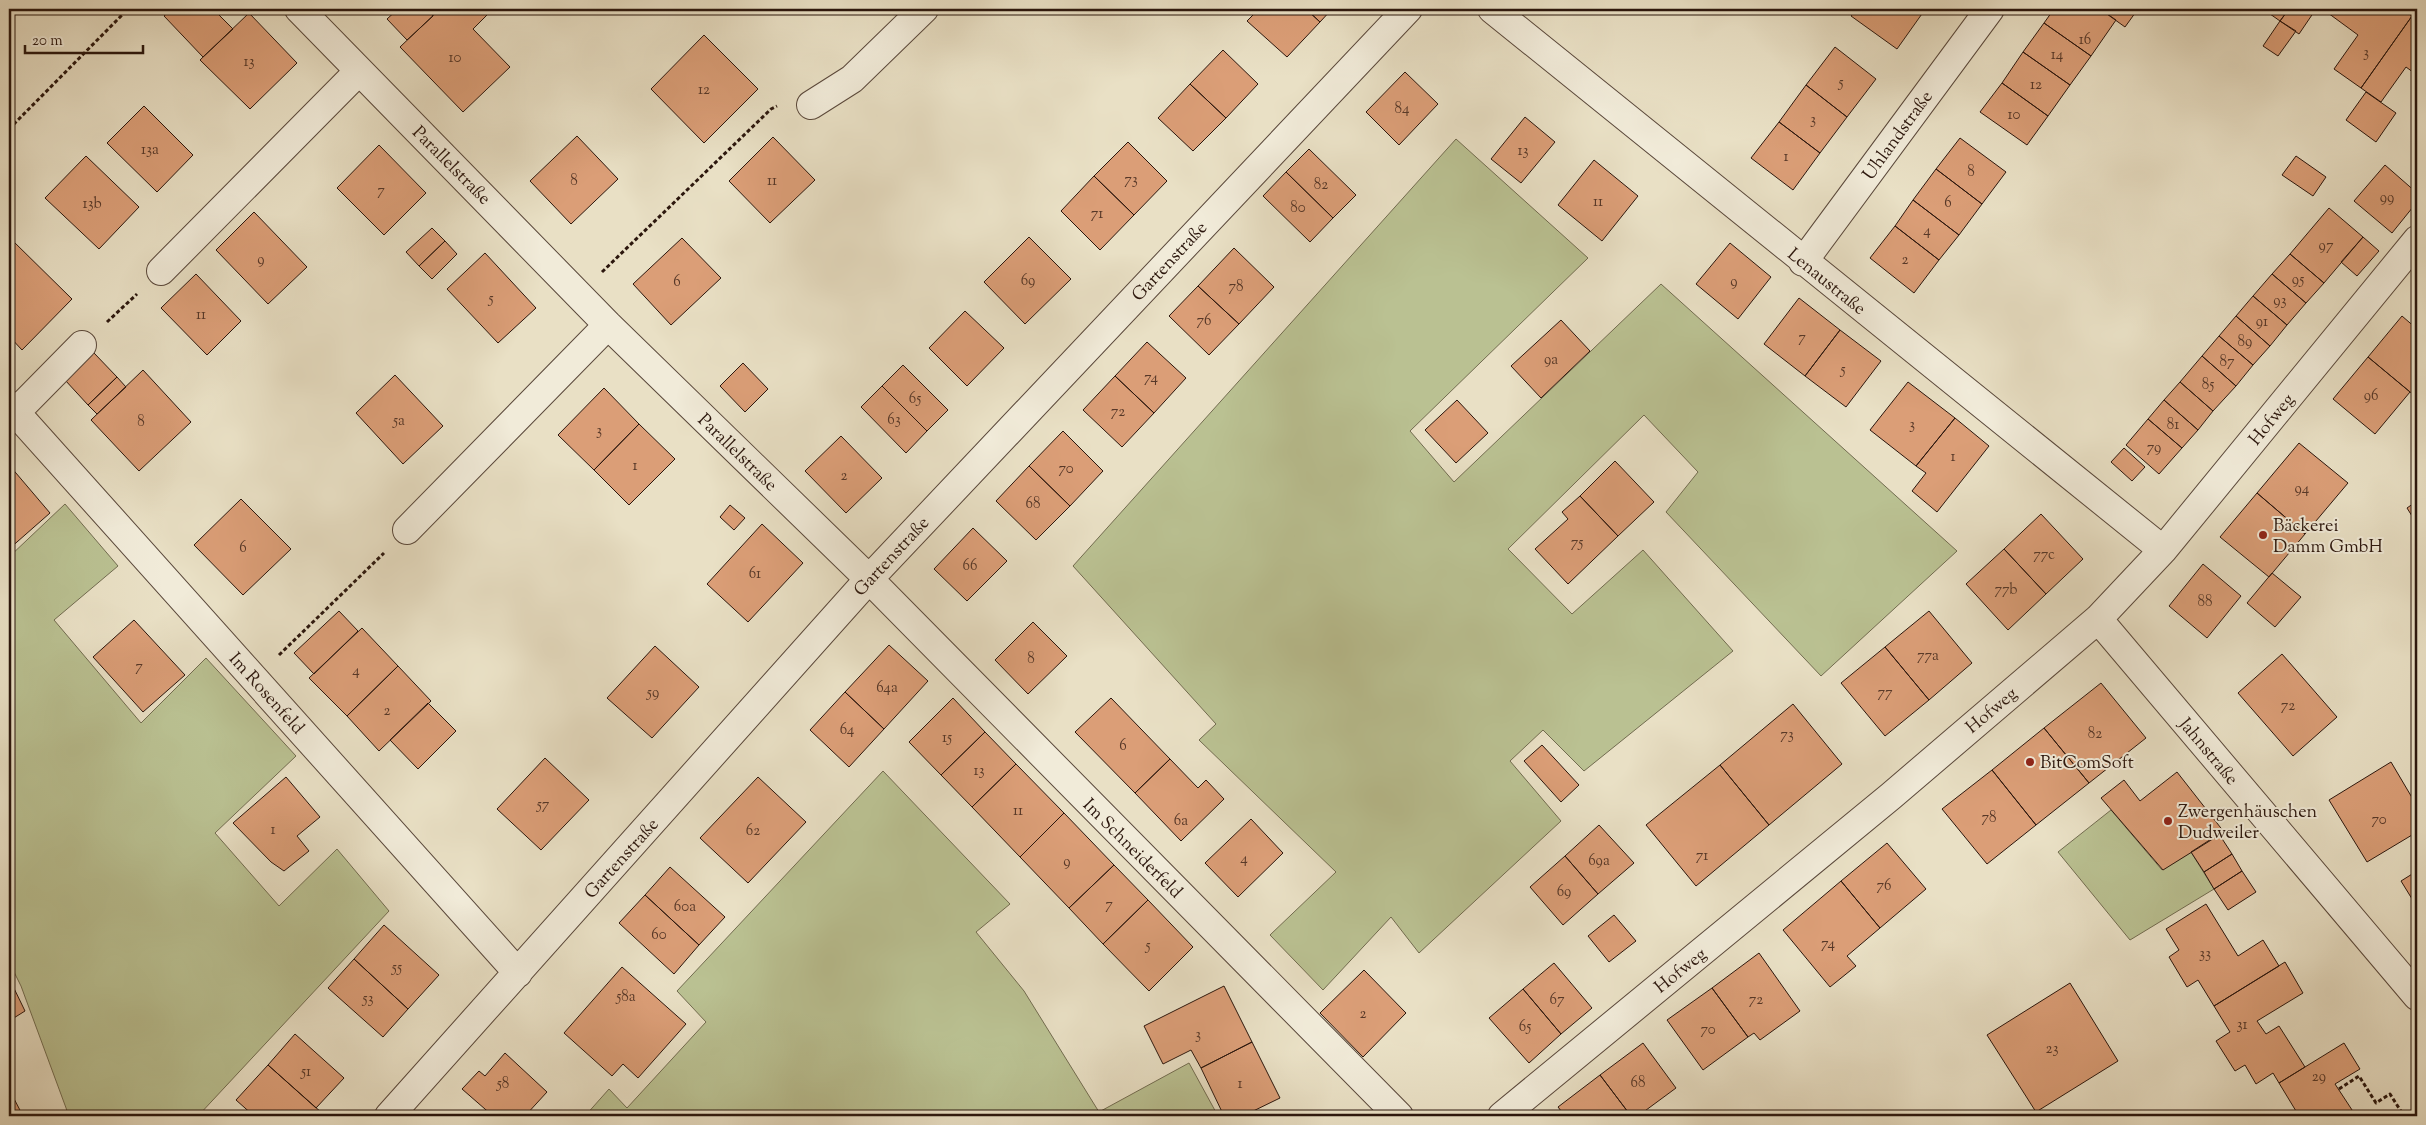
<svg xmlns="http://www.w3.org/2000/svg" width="2426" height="1125" viewBox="0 0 2426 1125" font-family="'Sorts Mill Goudy',serif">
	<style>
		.green { fill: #bac192; stroke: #726c50 }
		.building { fill: #db9e77; stroke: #2b160d }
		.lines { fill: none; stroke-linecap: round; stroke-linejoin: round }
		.minor-casing { stroke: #5a483b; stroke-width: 30 }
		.path { stroke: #2b160d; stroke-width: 3; stroke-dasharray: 4 2.5; stroke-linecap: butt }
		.minor { stroke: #f1ebd9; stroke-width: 28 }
		.poi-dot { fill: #8f2418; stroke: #f1ebd9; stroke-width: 2 }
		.labels { text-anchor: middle; stroke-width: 4; stroke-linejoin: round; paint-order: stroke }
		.number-label { font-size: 15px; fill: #573828 }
		.street-label { font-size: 18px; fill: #2b160d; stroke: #f1ebd9 }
		.poi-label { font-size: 18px; fill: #2b160d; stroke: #f1ebd9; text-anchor: start }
	</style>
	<rect width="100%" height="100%" fill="#e9e0c5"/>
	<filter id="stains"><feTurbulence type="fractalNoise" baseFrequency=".004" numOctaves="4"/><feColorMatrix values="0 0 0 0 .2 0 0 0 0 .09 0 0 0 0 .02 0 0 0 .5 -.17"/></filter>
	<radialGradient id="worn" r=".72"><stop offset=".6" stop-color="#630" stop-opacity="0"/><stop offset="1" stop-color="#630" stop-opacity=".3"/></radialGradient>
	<path class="green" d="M1456,139l132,119 -178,173 44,51 207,-198 296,267 -136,125 -155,-164 32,-40 -54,-57 -136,134 64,65 71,-64 90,101 -149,120 -41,-41 -33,31 51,60 -142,132 -28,-36 -68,73 -53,-55 66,-63 -137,-132 17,-16 -143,-158z
		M65,504l53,62 -64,54 87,103 65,-65 90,98 -81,77 64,73 58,-57 52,62 -191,205h-129l-48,-130 -12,-24v-405z
		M883,771l127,133 -34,28 48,59 75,121 90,-49 29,53h-633l24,-27 18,19 79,-86 -29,-31z
		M2111,810l51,60 29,-18 23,37 -84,51 -72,-88z"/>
	<path class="building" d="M172,9h41l20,20 -30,28 -39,-41z
		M398,9h28l7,7 -26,24 -20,-21z
		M440,9h43l5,5 -15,15 37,38 -47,45 -63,-65z
		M1259,9h47l14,13 -33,35 -40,-36z
		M1306,9h26l-12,13z
		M1857,9h64l3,2 -27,38 -46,-33z
		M2054,9h46l16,11 -25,36 -47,-33z
		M2100,9h38l-13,18z
		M2263,9h26l-9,12z
		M2289,9h27l-17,25 -19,-13z
		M2331,9h71l10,7 -51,72 -27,-19 24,-34 -30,-22z
		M249,13l48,50 -47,46 -50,-49z
		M2412,16l5,4v55l-11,-8 -25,35 -20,-14z
		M2280,21l16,10 -18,25 -15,-10z
		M2044,23l47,33 -21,29 -47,-33z
		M704,35l54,54 -54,54 -53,-54z
		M1835,47l41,32 -29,38 -41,-32z
		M1223,50l35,34 -32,34 -36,-34z
		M2023,52l47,33 -22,31 -46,-33z
		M1405,72l33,32 -39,41 -33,-33z
		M2002,83l46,33 -21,29 -47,-33z
		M1190,84l36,34 -33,33 -35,-33z
		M1806,85l41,32 -27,36 -41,-31z
		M2366,92l30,21 -20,29 -30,-22z
		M144,106l49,49 -36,37 -50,-49z
		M1525,117l30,25 -34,41 -30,-24z
		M1779,122l41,31 -27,37 -42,-32z
		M577,136l41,43 -47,45 -41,-43z
		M773,137l42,43 -45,43 -41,-42z
		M1960,138l46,34 -24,32 -46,-35z
		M1128,142l39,39 -33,34 -40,-39z
		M379,145l47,48 -42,42 -47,-47z
		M1309,149l47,46 -23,23 -47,-46z
		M86,156l53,51 -40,42 -54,-51z
		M2296,156l30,21 -13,19 -31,-21z
		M1594,160l44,36 -36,45 -44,-36z
		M2385,165l32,28v9l-25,31 -38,-32z
		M1936,169l46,35 -23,31 -46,-35z
		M1286,172l47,46 -23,24 -47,-46z
		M1094,176l40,39 -34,35 -39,-39z
		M1913,200l46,35 -20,25 -44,-34z
		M2329,208l34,29 -39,46 -34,-29z
		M254,212l53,55 -39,37 -52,-54z
		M1895,226l44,34 -25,33 -44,-35z
		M432,228l13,13 -26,25 -13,-14z
		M1029,237l42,42 -46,45 -41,-42z
		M2363,237l16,14 -22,25 -16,-14z
		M682,238l39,40 -50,47 -38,-41z
		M12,240l60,59 -50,51 -13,-14v-93z
		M445,241l12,13 -25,25 -13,-13z
		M1730,243l41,34 -33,42 -42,-35z
		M1234,248l40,39 -35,37 -41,-38z
		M485,253l51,55 -38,35 -51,-54z
		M2290,254l34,29 -18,20 -34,-29z
		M196,274l45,47 -34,34 -46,-47z
		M2272,274l34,29 -19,22 -34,-29z
		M1198,286l41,38 -30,31 -40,-39z
		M2253,296l34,29 -17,21 -34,-30z
		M1799,298l41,32 -35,46 -41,-32z
		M965,311l39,37 -37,38 -38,-38z
		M2236,316l34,30 -17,19 -34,-29z
		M2402,316l15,13v64l-2,3 -47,-39z
		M1561,320l29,31 -49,47 -30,-32z
		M1840,330l41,31 -35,46 -41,-31z
		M2219,336l34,29 -17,21 -34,-30z
		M1147,342l39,36 -32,35 -39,-37z
		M94,353l23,24 -29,28 -23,-25z
		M2202,356l34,30 -23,25 -33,-29z
		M2368,357l42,35 -35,42 -42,-35z
		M743,363l25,26 -23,23 -25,-26z
		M903,365l45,45 -21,21 -45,-45z
		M143,370l48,52 -52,49 -48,-51z
		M395,375l48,51 -40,38 -47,-51z
		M1115,376l39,37 -32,34 -39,-37z
		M117,377l9,10 -29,27 -9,-9z
		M1908,382l47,36 -39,48 -46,-36z
		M2180,382l33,29 -15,19 -34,-30z
		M882,386l45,45 -21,22 -45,-46z
		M604,388l35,36 -45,46 -36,-35z
		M1457,400l31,33 -32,30 -31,-33z
		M2164,400l34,30 -16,18 -34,-29z
		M1955,418l34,28 -52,66 -25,-21 14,-18 -10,-7z
		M2148,419l34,29 -23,26 -33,-29z
		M639,424l36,35 -46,46 -35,-35z
		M1063,431l40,40 -33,35 -41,-40z
		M841,436l41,42 -36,35 -41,-42z
		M2299,443l49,40 -43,51 -48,-41z
		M2124,448l21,19 -13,14 -21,-19z
		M1615,461l39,41 -36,34 -38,-40z
		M10,466l40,47 -41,36v-82z
		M1029,466l41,40 -34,34 -40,-39z
		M2257,493l48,41 -36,43 -49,-40z
		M1580,496l38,40 -50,48 -33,-35 33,-30 -6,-7z
		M241,499l50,50 -48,46 -49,-50z
		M2417,501v23l-10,-16z
		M730,505l15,13 -11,12 -14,-13z
		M2041,514l42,45 -37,35 -42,-45z
		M762,524l41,39 -55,59 -41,-38z
		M973,528l34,33 -40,40 -33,-32z
		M2004,549l42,45 -38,36 -42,-46z
		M2203,564l38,32 -34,42 -38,-32z
		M2272,573l29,24 -26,30 -28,-24z
		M339,611l19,20 -44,43 -20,-21z
		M1929,611l43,52 -43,37 -44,-53z
		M134,620l51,55 -42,37 -50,-55z
		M1033,622l34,34 -39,38 -33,-34z
		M362,628l36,38 -51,50 -38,-38z
		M889,645l39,36 -44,48 -39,-37z
		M655,646l44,41 -47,51 -45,-40z
		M1885,647l44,53 -44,36 -44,-53z
		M2282,654l55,63 -44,39 -55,-63z
		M398,666l33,35 -52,50 -32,-35z
		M2101,683l45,55 -57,45 -45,-55z
		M845,692l39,37 -35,38 -39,-37z
		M953,698l32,34 -44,43 -32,-33z
		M1111,698l59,61 -35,34 -60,-61z
		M428,703l28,28 -38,38 -28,-29z
		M1793,704l49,60 -73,61 -49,-60z
		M2044,728l45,55 -53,42 -44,-55z
		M985,732l31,32 -44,43 -31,-32z
		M1542,745l37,40 -18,17 -37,-41z
		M545,758l44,42 -48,50 -44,-41z
		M1170,759l28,29 8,-8 18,19 -43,42 -46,-48z
		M2391,762l26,44v26l-50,30 -38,-62z
		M1016,764l48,49 -44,44 -48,-50z
		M1720,765l49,60 -73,61 -50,-61z
		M1992,770l44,55 -49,39 -45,-55z
		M2177,772l47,60 -61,38 -62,-72 23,-18 16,21z
		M286,777l34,40 -23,19 12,15 -25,20 -13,-9 -38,-39z
		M758,777l48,45 -58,61 -48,-45z
		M1064,813l50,52 -45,43 -49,-51z
		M1251,819l32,34 -45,44 -33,-34z
		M1599,825l35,38 -36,31 -33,-38z
		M2219,834l13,20 -28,18 -13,-20z
		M1887,843l39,46 -46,39 -39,-47z
		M2232,854l10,17 -28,18 -10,-17z
		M1565,856l33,38 -35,31 -33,-38z
		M1114,865l34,35 -45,44 -34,-36z
		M670,867l55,50 -26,28 -54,-50z
		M2242,871l14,21 -28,18 -14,-21z
		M2417,871v36l-16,-26z
		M1841,881l39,47 -33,28 9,10 -26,21 -47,-57z
		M645,895l54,50 -25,29 -55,-51z
		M1148,900l45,47 -44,44 -46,-47z
		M2206,904l32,52 25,-16 16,26 -65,40 -16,-26 -11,7 -18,-30 10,-7 -13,-21z
		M1614,915l22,26 -27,21 -21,-26z
		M384,925l55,50 -31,34 -54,-50z
		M1759,953l41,58 -40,29 -6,-7 -6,4 -36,-49z
		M354,959l54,50 -25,28 -55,-49z
		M2285,962l18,31 -46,28 9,13 13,-8 26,41 -26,16 -6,-10 -17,11 -11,-19 -10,6 -19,-30 14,-9 -16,-26z
		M1554,963l38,45 -31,26 -38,-45z
		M622,967l64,57 -48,54 -15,-14 -11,12 -48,-43z
		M1364,970l42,43 -43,44 -43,-44z
		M9,978l16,33 -16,10z
		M2070,983l48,78 -82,51 -49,-77z
		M1224,986l28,56 -51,26 -10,-18 -28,14 -19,-38z
		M1712,988l36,49 -45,33 -36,-50z
		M1523,989l38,45 -32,29 -40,-45z
		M295,1034l49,44 -28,30 -48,-43z
		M1252,1042l28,56 -37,18h-19l-23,-48z
		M1643,1043l33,45 -38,28h-7l-31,-41z
		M2344,1043l16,26 -25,15 21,32h-57l-20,-33z
		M505,1053l42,39 -22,24h-32l-31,-27 17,-18 6,5z
		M268,1065l54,48 -3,3h-65l-18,-16z
		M1600,1075l31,41h-66l-7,-9z
		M9,1089l14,27h-14z"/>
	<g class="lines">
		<defs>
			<path id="minor" d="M299,9l309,316 261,254 530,537
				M1492,9l671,541
				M811,105l41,-26 72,-70
				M1803,262l187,-253
				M161,271l198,-200
				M9,405l509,568
				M16,412l66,-67
				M407,530l201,-205
				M2098,619l319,377
				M389,1116l480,-537 539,-570
				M1502,1116l389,-320 207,-177 65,-69 254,-310"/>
		</defs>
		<use href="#minor" class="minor-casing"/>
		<path class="path" d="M9,129l119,-120
			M602,272l169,-163 6,-3
			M107,322l30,-28
			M279,655l105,-102
			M2339,1089l20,-13 17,27 14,-9 14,22"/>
		<use href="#minor" class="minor"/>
	</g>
	<g class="poi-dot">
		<circle cx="2263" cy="535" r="5"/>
		<circle cx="2030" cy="762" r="5"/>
		<circle cx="2168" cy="821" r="5"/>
	</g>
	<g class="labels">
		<g class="number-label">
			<text x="2085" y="44">16</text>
			<text x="2366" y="57">3</text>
			<text x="2057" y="59">14</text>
			<text x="455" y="62">10</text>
			<text x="249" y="66">13</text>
			<text x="1841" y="87">5</text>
			<text x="2036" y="89">12</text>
			<text x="704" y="94">12</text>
			<text x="1402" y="113">84</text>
			<text x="2014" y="119">10</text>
			<text x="1813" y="124">3</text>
			<text x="150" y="154">13a</text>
			<text x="1523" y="155">13</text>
			<text x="1786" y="161">1</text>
			<text x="1971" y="176">8</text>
			<text x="1131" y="184">73</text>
			<text x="574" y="185">8</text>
			<text x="772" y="185">11</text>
			<text x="1321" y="189">82</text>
			<text x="381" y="195">7</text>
			<text x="2387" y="202">99</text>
			<text x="1598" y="206">11</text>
			<text x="1948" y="207">6</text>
			<text x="92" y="208">13b</text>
			<text x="1298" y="212">80</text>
			<text x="1097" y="218">71</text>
			<text x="1927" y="235">4</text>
			<text x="2326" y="250">97</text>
			<text x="261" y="264">9</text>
			<text x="1905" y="264">2</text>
			<text x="2298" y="284">95</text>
			<text x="1028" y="285">69</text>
			<text x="677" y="286">6</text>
			<text x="1734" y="286">9</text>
			<text x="1236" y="291">78</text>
			<text x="491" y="303">5</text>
			<text x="2280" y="305">93</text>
			<text x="201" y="319">11</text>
			<text x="1204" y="325">76</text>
			<text x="2262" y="326">91</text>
			<text x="1802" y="342">7</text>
			<text x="2245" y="346">89</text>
			<text x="1551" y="364">9a</text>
			<text x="2227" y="366">87</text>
			<text x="1843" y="374">5</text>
			<text x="1151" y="382">74</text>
			<text x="2208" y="389">85</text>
			<text x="2371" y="400">96</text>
			<text x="915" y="403">65</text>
			<text x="1118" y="416">72</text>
			<text x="894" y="424">63</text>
			<text x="399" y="425">5a</text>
			<text x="141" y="426">8</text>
			<text x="1912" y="429">3</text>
			<text x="2173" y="429">81</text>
			<text x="599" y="435">3</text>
			<text x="2154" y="452">79</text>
			<text x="1953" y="461">1</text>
			<text x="635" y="470">1</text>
			<text x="1066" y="473">70</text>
			<text x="844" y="480">2</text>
			<text x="2302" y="493">94</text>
			<text x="1033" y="508">68</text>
			<text x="1577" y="547">75</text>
			<text x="243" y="552">6</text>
			<text x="2044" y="559">77c</text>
			<text x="970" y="570">66</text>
			<text x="755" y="578">61</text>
			<text x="2006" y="594">77b</text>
			<text x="2205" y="606">88</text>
			<text x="1928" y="660">77a</text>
			<text x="1031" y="663">8</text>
			<text x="139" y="671">7</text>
			<text x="356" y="675">4</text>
			<text x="887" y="692">64a</text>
			<text x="653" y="697">59</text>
			<text x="1885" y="697">77</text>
			<text x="2288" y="710">72</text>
			<text x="387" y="715">2</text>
			<text x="847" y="734">64</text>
			<text x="2095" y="738">82</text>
			<text x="1787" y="739">73</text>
			<text x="947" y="742">15</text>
			<text x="1123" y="750">6</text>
			<text x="979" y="775">13</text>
			<text x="543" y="809">57</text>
			<text x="1018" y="815">11</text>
			<text x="1989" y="822">78</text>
			<text x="2379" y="824">70</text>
			<text x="1181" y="825">6a</text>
			<text x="273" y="834">1</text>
			<text x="753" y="835">62</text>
			<text x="1702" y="860">71</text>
			<text x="1244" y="863">4</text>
			<text x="1599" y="865">69a</text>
			<text x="1067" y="866">9</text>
			<text x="1884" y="890">76</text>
			<text x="1564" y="896">69</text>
			<text x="1109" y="909">7</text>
			<text x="685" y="911">60a</text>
			<text x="659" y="939">60</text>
			<text x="1828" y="948">74</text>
			<text x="1148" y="950">5</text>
			<text x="2205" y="958">33</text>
			<text x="397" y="972">55</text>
			<text x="626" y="1001">58a</text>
			<text x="368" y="1003">53</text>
			<text x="1557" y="1004">67</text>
			<text x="1756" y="1004">72</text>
			<text x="1363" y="1018">2</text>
			<text x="2242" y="1029">31</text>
			<text x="1525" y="1031">65</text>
			<text x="1708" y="1034">70</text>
			<text x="1198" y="1039">3</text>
			<text x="2052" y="1053">23</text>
			<text x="306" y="1076">51</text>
			<text x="2319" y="1081">29</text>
			<text x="1638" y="1087">68</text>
			<text x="503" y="1088">58</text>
			<text x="1240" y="1088">1</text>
		</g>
		<g class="street-label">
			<text transform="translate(1897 135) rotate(-54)" y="6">Uhlandstraße</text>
			<text transform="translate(452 165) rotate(45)" y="6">Parallelstraße</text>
			<text transform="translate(1169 261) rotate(-47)" y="6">Gartenstraße</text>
			<text transform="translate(1827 281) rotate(39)" y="6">Lenaustraße</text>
			<text transform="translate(2271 419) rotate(-51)" y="6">Hofweg</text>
			<text transform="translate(738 452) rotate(44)" y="6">Parallelstraße</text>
			<text transform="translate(891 556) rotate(-47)" y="6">Gartenstraße</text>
			<text transform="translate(267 693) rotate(48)" y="6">Im Rosenfeld</text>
			<text transform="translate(1991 710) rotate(-40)" y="6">Hofweg</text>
			<text transform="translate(2209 751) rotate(50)" y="6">Jahnstraße</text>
			<text transform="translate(1133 848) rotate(45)" y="6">Im Schneiderfeld</text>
			<text transform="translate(621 858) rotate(-48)" y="6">Gartenstraße</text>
			<text transform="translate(1680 970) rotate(-39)" y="6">Hofweg</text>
		</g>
		<g class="poi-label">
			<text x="2273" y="531">Bäckerei<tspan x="2273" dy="21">Damm GmbH</tspan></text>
			<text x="2040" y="768">BitComSoft</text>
			<text x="2178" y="817">Zwergenhäuschen<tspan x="2178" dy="21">Dudweiler</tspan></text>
		</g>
	</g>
	<rect width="2426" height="1125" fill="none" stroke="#e9e0c5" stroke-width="30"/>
	<rect x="10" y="10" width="2406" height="1105" fill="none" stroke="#2b160d" stroke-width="2.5"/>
	<rect x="15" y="15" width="2396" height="1095" fill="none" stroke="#2b160d"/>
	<path d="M25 45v8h118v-8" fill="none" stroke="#2b160d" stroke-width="2.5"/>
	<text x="32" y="45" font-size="15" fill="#2b160d" stroke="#f1ebd9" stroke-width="4" paint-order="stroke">20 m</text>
	<rect width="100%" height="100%" filter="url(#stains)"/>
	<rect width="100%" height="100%" fill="url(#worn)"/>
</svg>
